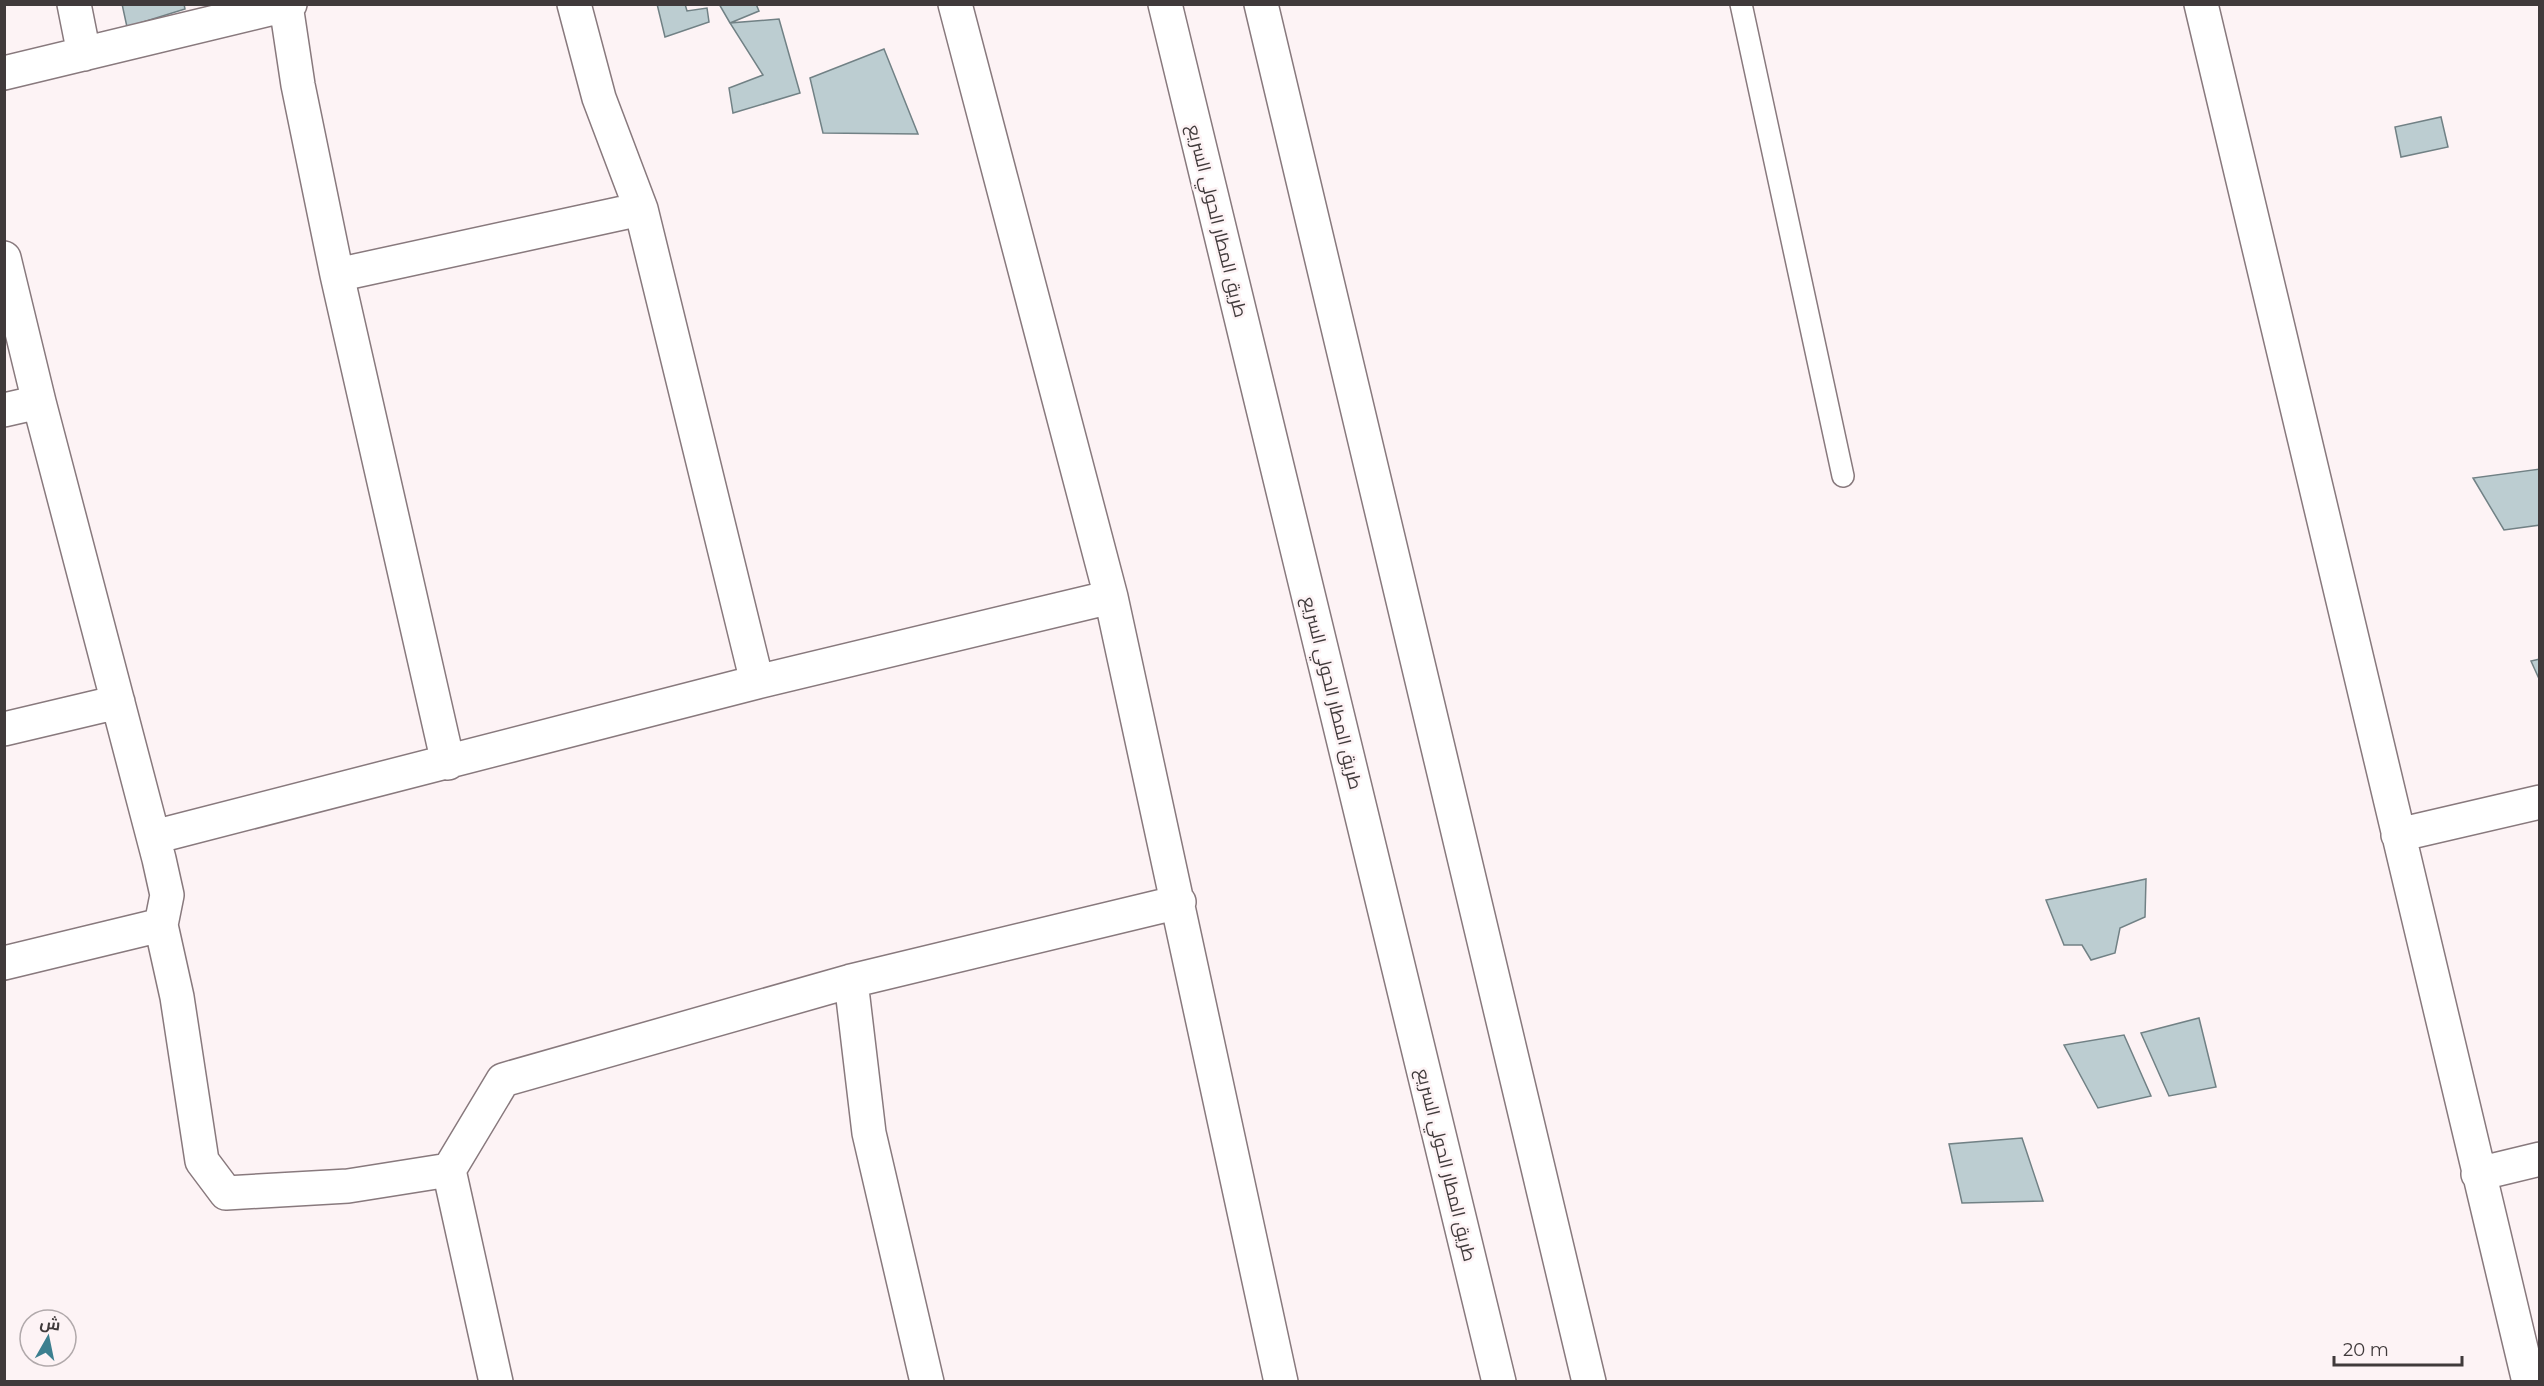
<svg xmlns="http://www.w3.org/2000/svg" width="2544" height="1386" viewBox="0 0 2544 1386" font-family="Montserrat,Cairo,sans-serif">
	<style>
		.building { fill: #bccdd1; stroke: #718185; stroke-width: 1.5 }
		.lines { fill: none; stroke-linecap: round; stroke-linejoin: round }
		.lane-casing { stroke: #88797d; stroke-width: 24 }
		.street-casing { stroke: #88797d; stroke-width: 36 }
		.highway-casing { stroke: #88797d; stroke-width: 36 }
		.lane { stroke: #fff; stroke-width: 21 }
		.street { stroke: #fff; stroke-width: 33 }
		.highway { stroke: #fff; stroke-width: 33 }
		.labels { text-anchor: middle; stroke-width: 5; stroke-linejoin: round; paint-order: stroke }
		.street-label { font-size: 18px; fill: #403a3b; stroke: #fdf3f5 }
	</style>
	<rect width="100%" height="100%" fill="#fdf3f5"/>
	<path class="building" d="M122,4h62l1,5 -58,18z
		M657,4h28l2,7 20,-3 2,14 -44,15z
		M719,4h37l3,7 -29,12z
		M779,19l21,74 -67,20 -4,-25 34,-13 -33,-52z
		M884,49l34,85 -95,-1 -13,-55z
		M2441,117l7,30 -47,10 -6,-30z
		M2540,469v56l-36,5 -31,-52z
		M2540,659v22l-9,-20z
		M2146,879l-1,38 -25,11 -5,25 -24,7 -9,-15h-18l-18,-45z
		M2199,1018l17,69 -47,9 -28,-63z
		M2124,1035l27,61 -53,12 -34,-63z
		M2022,1138l21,63 -81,2 -13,-59z"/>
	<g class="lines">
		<defs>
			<path id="lane" d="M1741,4l102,472"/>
			<path id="street" d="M74,4l10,50
				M574,4l25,94 42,111 116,473
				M955,4l156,593 170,785
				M2201,4l328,1378
				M286,5l12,80 39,190 111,488
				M4,73l286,-69
				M4,258l35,144 120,457 8,36 -6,30 16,72 25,164 24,32 122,-7 101,-16
				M337,275l304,-66
				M4,410l35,-8
				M4,729l114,-27
				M2398,835l142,-33
				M154,837l603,-155 354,-85
				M4,963l157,-38
				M851,981l18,152 58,249
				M2478,1174l62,-15
				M496,1382l-47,-212 54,-90 348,-99 328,-79"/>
			<path id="highway" d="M1165,4l334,1378
				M1261,4l328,1378"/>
		</defs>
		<use href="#lane" class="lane-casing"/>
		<use href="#street" class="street-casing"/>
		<use href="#highway" class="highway-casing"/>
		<use href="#lane" class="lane"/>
		<use href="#street" class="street"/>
		<use href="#highway" class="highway"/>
	</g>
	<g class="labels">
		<g class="street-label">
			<text transform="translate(1217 221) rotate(76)" y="6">طريق المطار الحولي السريع</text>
			<text transform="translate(1332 693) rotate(76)" y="6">طريق المطار الحولي السريع</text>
			<text transform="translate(1446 1165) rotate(76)" y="6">طريق المطار الحولي السريع</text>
		</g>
	</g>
	<rect width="2544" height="1386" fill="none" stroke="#403a3b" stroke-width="12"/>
	<g transform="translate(48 1338) rotate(9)"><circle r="28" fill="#fdf3f5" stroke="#b1a9ab" stroke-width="1.5"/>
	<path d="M0-4.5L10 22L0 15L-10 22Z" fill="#3c7f8f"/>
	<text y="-9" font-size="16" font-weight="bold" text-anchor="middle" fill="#403a3b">ش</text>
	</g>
	<path d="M2334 1356v9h128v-9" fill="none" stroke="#403a3b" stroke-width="3"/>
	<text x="2343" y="1356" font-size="18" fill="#403a3b" stroke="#fdf3f5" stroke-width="4.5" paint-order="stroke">20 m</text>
</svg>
